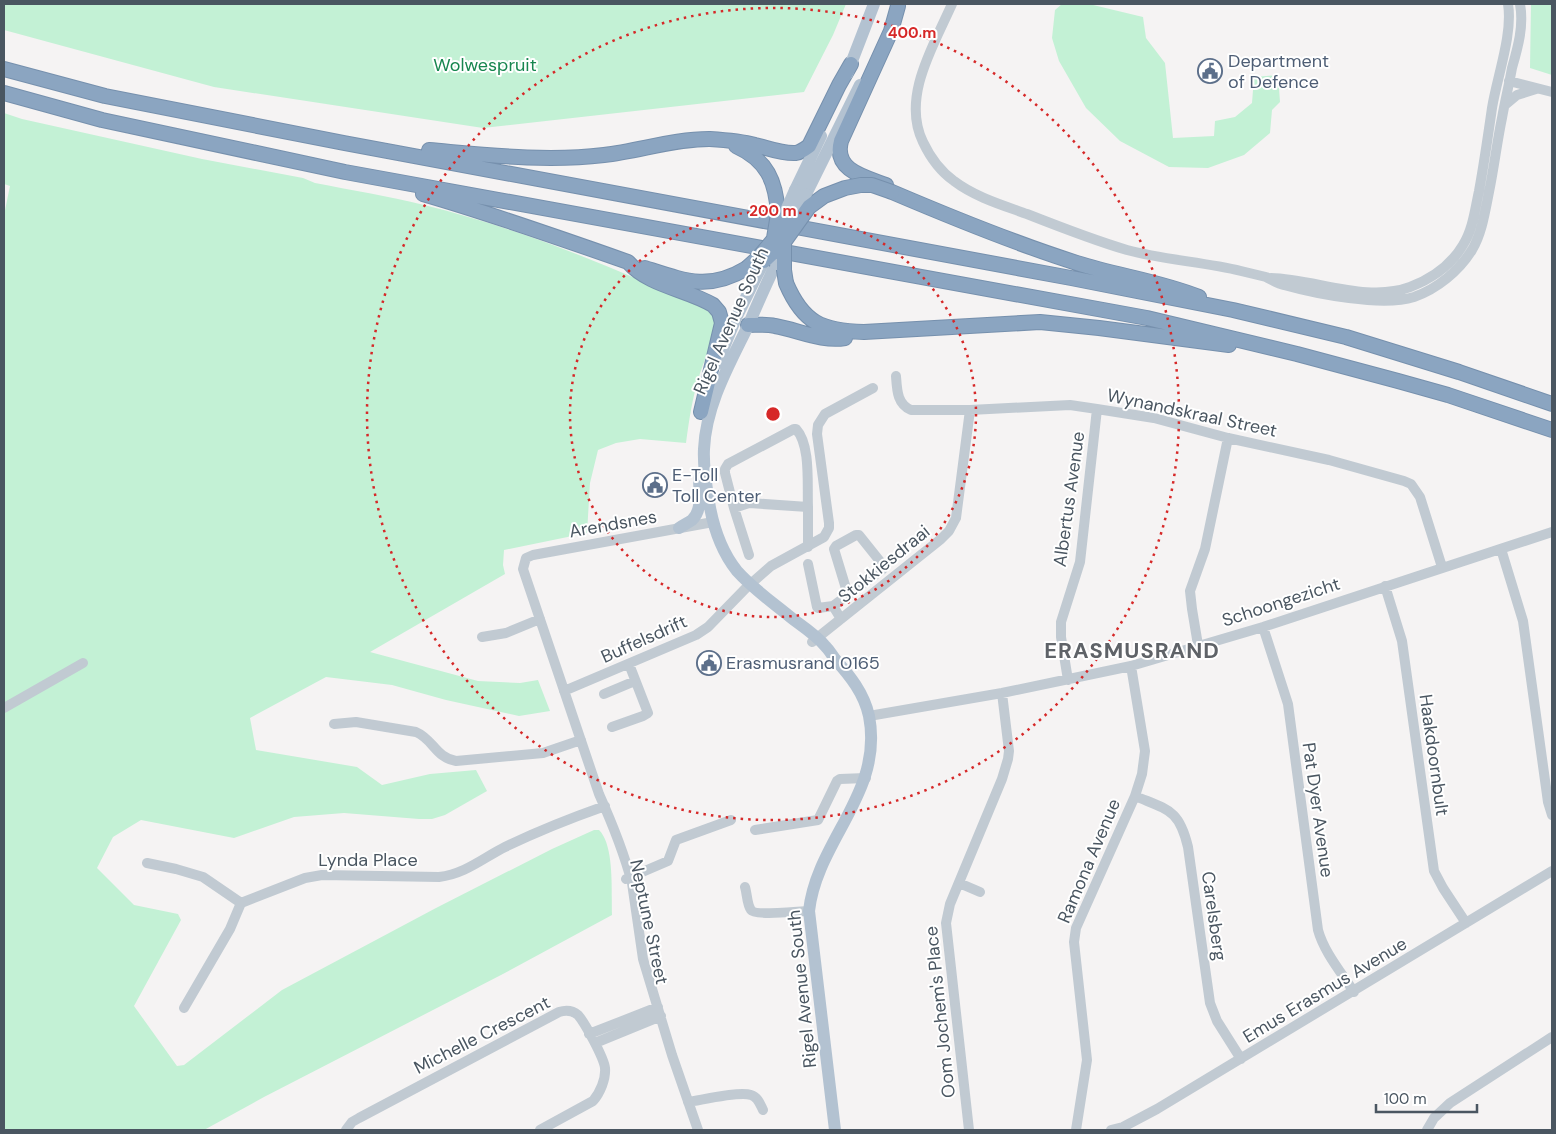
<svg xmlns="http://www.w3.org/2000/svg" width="1556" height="1134" viewBox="0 0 1556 1134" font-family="'DM Sans',sans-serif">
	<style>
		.green { fill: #c3f1d5 }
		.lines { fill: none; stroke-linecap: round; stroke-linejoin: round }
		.highway-casing { stroke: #7690ad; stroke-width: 16 }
		.minor { stroke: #c1cad2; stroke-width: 10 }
		.major { stroke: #b3c2d1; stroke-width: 12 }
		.highway { stroke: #8ba5c1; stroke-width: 14 }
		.highway-bridge-casing { stroke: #7690ad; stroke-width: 16; stroke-linecap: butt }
		.major-bridge { stroke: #b3c2d1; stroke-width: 12 }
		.highway-bridge { stroke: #8ba5c1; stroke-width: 14 }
		.ring { fill: none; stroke: #d62828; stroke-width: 2.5; stroke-dasharray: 2.5 5 }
		.labels { text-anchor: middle; stroke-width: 4; stroke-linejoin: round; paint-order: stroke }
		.service-label { font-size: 18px; fill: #4e5e75; stroke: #fff; text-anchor: start }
		.park-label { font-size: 18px; fill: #17864f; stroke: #fff }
		.street-label { font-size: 18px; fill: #4a5661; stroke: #fff }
		.district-label { font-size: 22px; font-weight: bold; letter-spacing: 1px; fill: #5f6368; stroke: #fff }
		.centre { fill: #d62828; stroke: #fff; stroke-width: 2.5 }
		.ring-label { font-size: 15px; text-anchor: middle; font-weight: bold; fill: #d62828; stroke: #fff; stroke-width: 4; stroke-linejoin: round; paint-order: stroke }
	</style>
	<rect width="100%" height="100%" fill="#f5f3f3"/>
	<path class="green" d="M4,4h842l-13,31 -29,57 -321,36 -269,-41 -210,-57z
		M1062,4h27l54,13 3,21 19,25 8,75 41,-2 1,-15 20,-4 17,-14 2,-26 24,-2 2,27 -8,8 -2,23 -26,22 -36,13 -39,-1 -49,-26 -34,-33 -27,-47 -7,-23 3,-28z
		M1531,4h21v71l-22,-7z
		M4,113l18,6 180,40 101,19 12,5c36,7 73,13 109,22 98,24 189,62 281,104 6,4 10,9 10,16 1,9 -13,41 -16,52 -7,22 -10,44 -13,66l-46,-4 -24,4 -18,7 -8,33 -3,50 -83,17 -1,15 2,9 -135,78 108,29 42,2 18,-3 12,31 -31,5 -73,-16 -54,-15 -66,-8 -76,41 6,32 101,17 25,18 48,-11 46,-4 11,21 -42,24 -13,4h-13l-75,-6 -50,4 -60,21 -93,-18 -28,17 -16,31 37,37 44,9 3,6 -47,86 43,60 7,-1 98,-75 154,-82 116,-59 42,-19h5c16,16 12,63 13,85l-111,60 -237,122 -60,33h-200v-915l6,-29 -6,-2z"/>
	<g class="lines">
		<defs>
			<path id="highway" d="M4,69l101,27 239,47 727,135 162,32 113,27 113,35 93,32
				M4,93l98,27 243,52 802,146 150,36 101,27 50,14 104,35
				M736,146c31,14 40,35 42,68
				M429,150c58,5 117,12 175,5 35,-4 70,-16 105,-16 15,1 31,2 46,6 13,3 27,9 41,8 5,-1 9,-4 13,-7l30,-61 12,-21
				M886,185c-22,-8 -53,-15 -45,-44l50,-110 7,-25
				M892,192c61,26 122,51 185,71 41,13 82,18 122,34
				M423,194c69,20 137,44 205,68 21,24 58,27 85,43l6,7 3,11 -21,89
				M645,268c40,13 64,23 102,0
				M786,283c17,40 36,48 78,49l176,-10 59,6 130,17
				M748,325c9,0 18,-1 27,1 23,4 47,16 70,12"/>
		</defs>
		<use href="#highway" class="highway-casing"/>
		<path class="minor" d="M952,4c-18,41 -51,93 -29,138 7,15 17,29 31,39 21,16 48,24 73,33 33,13 66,26 100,36 37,10 77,12 114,21 8,2 17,4 25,6 6,3 12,7 18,8 32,9 98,22 130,12 23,-8 45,-26 58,-47 10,-17 13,-38 17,-58 5,-24 8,-50 13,-74 3,-17 7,-33 10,-50 6,-21 12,-42 8,-64
			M1509,81l43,11
			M1505,105l12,-10 19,-6
			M1271,278c44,1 96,25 139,9 21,-8 41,-22 53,-42 10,-16 12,-36 16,-54 5,-27 9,-55 13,-83 5,-31 21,-74 16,-104
			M896,376c1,14 1,28 15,34h59l100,-5 27,4 57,9 74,20 101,22 75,21 7,3 9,13 22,70
			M734,508l-9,-35v-4l3,-5 66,-35h2c15,16 11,56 12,78
			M1501,549l22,72 25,181 4,13
			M749,555l-15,-47 15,-5 59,4v40
			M808,564l9,43 1,1 15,-2
			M1385,586l17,55 32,230 9,17 23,35
			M841,619l-8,-13 50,-37v-4l-24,-30h-3l-20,11 -2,3 14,46
			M1263,627l25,77 30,226c6,22 23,42 36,62
			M482,637l24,-4 34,-14
			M812,642l129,-103 8,-8 7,-13 14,-108
			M1198,645l-6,-36 -2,-18 15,-42 23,-111
			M1068,680l-7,-43v-15l19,-60 17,-153
			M564,691l132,-56 12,-8 38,-39 25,-22 53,-29 5,-9v-5l-12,-89 1,-9 7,-11 48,-26
			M604,694l31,-13
			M4,708l79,-45
			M869,716l133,-23 129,-27 132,-39 289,-95
			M334,724l22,-2 60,10c17,7 20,26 40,29l87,-8 38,-13
			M612,727l31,-11 5,-3 -19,-49
			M1135,796c33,14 44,13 53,51l22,156 7,18 24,38
			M755,830l63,-10 19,-39 3,-2 26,-1
			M147,863l29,6 27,8 38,26
			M626,879l42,-18 8,-21 55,-20
			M959,883l21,9
			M745,887c2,6 2,18 6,23 4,6 49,1 58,1
			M184,1008l46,-79 11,-26 64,-25 17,-3 117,2c26,-3 44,-19 66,-30 33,-16 66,-29 100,-41
			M589,1034l69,-27
			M595,1043l66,-27
			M688,1102c14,-2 51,-11 63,-7 7,2 9,9 12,15
			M346,1130l6,-8 7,-4 200,-106c6,-2 13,-2 19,3 7,8 26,43 27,53 1,11 -5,25 -12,33l-53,29
			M698,1130l-26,-75 -29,-96 -11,-76c-8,-30 -20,-60 -33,-89l-76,-225 3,-11 7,-3 180,-33
			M969,1130l-23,-207 4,-19 52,-125 6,-20 1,-8 -7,-58
			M1076,1130l11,-70 -13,-118 2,-14 59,-132 7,-22 3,-23 -14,-85
			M1111,1130l12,-3 34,-18 395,-238
			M1427,1130l7,-12 16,-15 102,-66"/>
		<path class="major" d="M847,74l27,-70
			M795,190l26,-54
			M806,194l54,-109
			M776,264c-10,20 -19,41 -28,62 -19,39 -42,79 -44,123 -1,18 2,35 5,53 4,24 12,49 28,69 17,19 38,33 57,49 11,8 23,16 32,27 3,3 6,8 9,12 15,17 29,34 34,57 15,77 -52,124 -60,195l26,219
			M717,364l19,-46 28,-57
			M679,528c4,-3 9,-5 13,-8 11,-10 7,-29 7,-42"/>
		<use href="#highway" class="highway"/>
		<defs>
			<path id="highway-bridge" d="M774,238l4,-24
				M784,239v31l2,13
				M764,261l20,-19 25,-35 15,-11 21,-8 16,-3h11l20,7
				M747,268l12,-11 32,-38"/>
		</defs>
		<use href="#highway-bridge" class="highway-bridge-casing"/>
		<path class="major-bridge" d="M778,229l17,-39
			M776,264l19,-49 11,-21"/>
		<use href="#highway-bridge" class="highway-bridge"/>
	</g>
	<g class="ring">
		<circle cx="773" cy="414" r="203"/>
		<circle cx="773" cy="414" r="406"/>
	</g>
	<defs>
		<symbol id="civic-ring" viewBox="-11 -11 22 22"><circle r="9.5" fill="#fff" stroke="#5c6f8a" stroke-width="1.5"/><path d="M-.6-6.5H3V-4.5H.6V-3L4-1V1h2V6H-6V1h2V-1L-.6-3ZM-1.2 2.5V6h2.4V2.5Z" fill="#5c6f8a"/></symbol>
	</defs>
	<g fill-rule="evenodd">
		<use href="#civic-ring" x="1196" y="57" width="28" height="28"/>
		<use href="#civic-ring" x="641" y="471" width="28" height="28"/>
		<use href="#civic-ring" x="695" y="649" width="28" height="28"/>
	</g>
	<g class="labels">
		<g class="service-label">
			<text x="1228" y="67">Department<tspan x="1228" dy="21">of Defence</tspan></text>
			<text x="672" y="481">E-Toll<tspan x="672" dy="21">Toll Center</tspan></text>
			<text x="726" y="669">Erasmusrand 0165</text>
		</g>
		<g class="park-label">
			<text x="485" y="71">Wolwespruit</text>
		</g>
		<g class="street-label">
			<text transform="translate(731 321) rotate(-66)" y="6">Rigel Avenue South</text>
			<text transform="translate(1192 413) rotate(12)" y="6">Wynandskraal Street</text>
			<text transform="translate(1069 499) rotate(-82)" y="6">Albertus Avenue</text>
			<text transform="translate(613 524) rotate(-10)" y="6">Arendsnes</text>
			<text transform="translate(884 564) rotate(-39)" y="6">Stokkiesdraai</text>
			<text transform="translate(1281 602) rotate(-18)" y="6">Schoongezicht</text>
			<text transform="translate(644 639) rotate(-24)" y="6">Buffelsdrift</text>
			<text transform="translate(1434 755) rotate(82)" y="6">Haakdoornbult</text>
			<text transform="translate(1318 810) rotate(82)" y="6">Pat Dyer Avenue</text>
			<text x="368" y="866">Lynda Place</text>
			<text transform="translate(1089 861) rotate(-67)" y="6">Ramona Avenue</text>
			<text transform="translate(1214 916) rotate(82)" y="6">Carelsberg</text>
			<text transform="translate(649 922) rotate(78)" y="6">Neptune Street</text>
			<text transform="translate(802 989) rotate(-96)" y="6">Rigel Avenue South</text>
			<text transform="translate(1325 990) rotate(-31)" y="6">Emus Erasmus Avenue</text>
			<text transform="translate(940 1012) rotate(-96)" y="6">Oom Jochem's Place</text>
			<text transform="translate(482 1035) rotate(-27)" y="6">Michelle Crescent</text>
		</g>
		<g class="district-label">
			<text x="1132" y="658">ERASMUSRAND</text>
		</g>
	</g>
	<circle cx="773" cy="414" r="8" class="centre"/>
	<g class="ring-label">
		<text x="912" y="38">400 m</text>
		<text x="773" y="216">200 m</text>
	</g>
	<rect width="1556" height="1134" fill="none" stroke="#4a5661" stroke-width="10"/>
	<path d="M1376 1104v8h101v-8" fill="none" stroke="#4a5661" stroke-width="2.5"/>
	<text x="1384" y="1104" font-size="15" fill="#4a5661" stroke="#ffffff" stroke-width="4" paint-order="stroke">100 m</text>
</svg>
